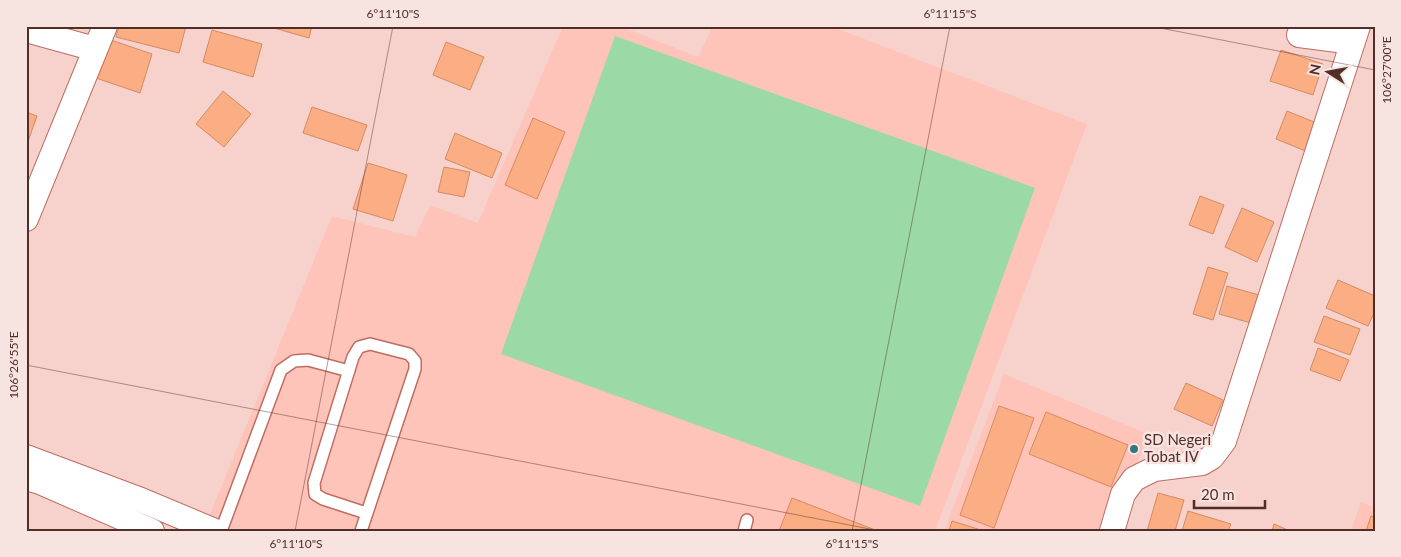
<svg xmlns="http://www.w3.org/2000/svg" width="1401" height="557" viewBox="0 0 1401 557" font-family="Lato,sans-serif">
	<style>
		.built { fill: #fec3b9; fill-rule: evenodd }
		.green { fill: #9bdaa6 }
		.building { fill: #fbae84; stroke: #d58a61 }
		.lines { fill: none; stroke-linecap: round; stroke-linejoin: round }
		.service-casing { stroke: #bf6c61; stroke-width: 14 }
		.minor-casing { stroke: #bf6c61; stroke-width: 26 }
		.service { stroke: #fff; stroke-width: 11 }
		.minor { stroke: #fff; stroke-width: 24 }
		.ticks { fill: none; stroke: #522e29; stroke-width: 1; stroke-opacity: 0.45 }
		.poi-dot { fill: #317883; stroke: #f7e4e1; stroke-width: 2 }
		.labels { text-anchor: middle; stroke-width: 5; stroke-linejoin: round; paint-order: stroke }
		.poi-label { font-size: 15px; fill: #522e29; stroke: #f7e4e1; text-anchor: start }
		.neatline { fill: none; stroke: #522e29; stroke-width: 2 }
		.ticks-label { font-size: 12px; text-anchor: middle; fill: #522e29 }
	</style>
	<rect width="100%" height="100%" fill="#f7d2cc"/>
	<path class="built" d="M563,26h57l78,31 15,-31h117l257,98 -152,407h-701l-25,-14 123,-301 83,21 15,-32 48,18z
		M1004,374l144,60 -37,97h-127l-31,-10 -4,10h-5zM999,406l34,13 -39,109 -34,-13zM1046,412l82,33 -17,41 -81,-32z
		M1361,502l14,6v23h-24z"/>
	<path class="green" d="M615,36l420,152 -115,318 -419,-152z"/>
	<path class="building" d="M119,26h67l-7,27 -63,-16z
		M275,26h37l-3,12 -35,-10z
		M212,30l50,14 -9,33 -50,-15z
		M102,37l50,17 -12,39 -50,-17z
		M446,42l38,15 -14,33 -37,-15z
		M1281,50l42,14 -10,31 -43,-14z
		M223,91l28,23 -27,33 -28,-23z
		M312,107l55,18 -9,26 -55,-18z
		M1287,111l32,13 -11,28 -32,-13z
		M26,112l11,4 -11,31z
		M533,118l32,14 -28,67 -32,-14z
		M455,133l47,20 -10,25 -47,-19z
		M368,163l39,12 -14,46 -40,-12z
		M444,167l26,5 -6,25 -26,-5z
		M1200,196l24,9 -11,29 -24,-9z
		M1242,208l32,14 -17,40 -32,-15z
		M1208,267l20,6 -15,47 -20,-6z
		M1338,280l37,16v15l-7,15 -42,-18z
		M1227,286l32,9 -8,28 -32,-9z
		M1324,316l36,13 -10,26 -36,-13z
		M1318,348l31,12 -9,21 -30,-11z
		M1186,383l37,17 -11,26 -38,-17z
		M999,406l35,12 -40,110 -34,-13z
		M1046,412l82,33 -17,42 -82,-33z
		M1158,493l26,7 -9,31h-28z
		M792,498l86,33h-99z
		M1188,511l43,13 -3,7h-46z
		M1371,516l4,1v14h-9z
		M952,521l32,10h-35z
		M1274,524l16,7h-18z"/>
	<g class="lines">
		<defs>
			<path id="service" d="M221,531l60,-161 13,-9 14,-1 41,11
				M361,531l54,-162v-8l-6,-7 -39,-10 -11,3 -6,10 -39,126 1,11 8,5 43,14
				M744,531l3,-11"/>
			<path id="minor" d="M26,30l69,19
				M1299,35l54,7
				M26,219l79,-193
				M26,457l115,43 74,31
				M26,478l14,4 112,49
				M1112,531l11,-37 11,-15 20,-10 48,-6 10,-6 12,-16 134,-415"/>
		</defs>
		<use href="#service" class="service-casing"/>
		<use href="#minor" class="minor-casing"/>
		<use href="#service" class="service"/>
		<use href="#minor" class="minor"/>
	</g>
	<path class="ticks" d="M1150,26l225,44M26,365l854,166M295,531l98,-505M852,531l98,-505"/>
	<circle class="poi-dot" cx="1134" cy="449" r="5"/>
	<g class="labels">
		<g class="poi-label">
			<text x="1144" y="445">SD Negeri<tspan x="1144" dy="17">Tobat IV</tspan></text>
		</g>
	</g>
	<rect width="1401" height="557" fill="none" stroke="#f7e4e1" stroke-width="55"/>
	<g transform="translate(1328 72) rotate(281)" stroke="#f7e4e1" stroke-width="4" paint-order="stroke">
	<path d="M0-4L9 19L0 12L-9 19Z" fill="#522e29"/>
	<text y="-8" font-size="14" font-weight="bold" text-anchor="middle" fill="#522e29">N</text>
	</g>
	<path d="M1194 500v8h71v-8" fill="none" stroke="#522e29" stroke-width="2.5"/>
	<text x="1201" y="500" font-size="15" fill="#522e29" stroke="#f7e4e1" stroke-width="4" paint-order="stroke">20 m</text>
	<rect x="28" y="28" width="1346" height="502" class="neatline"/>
	<g class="ticks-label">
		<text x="393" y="18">6°11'10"S</text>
		<text x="950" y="18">6°11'15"S</text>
		<text transform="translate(1387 70) rotate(-90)" y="4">106°27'00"E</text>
		<text transform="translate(14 365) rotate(-90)" y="4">106°26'55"E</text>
		<text x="296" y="548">6°11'10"S</text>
		<text x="852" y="548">6°11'15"S</text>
	</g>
</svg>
